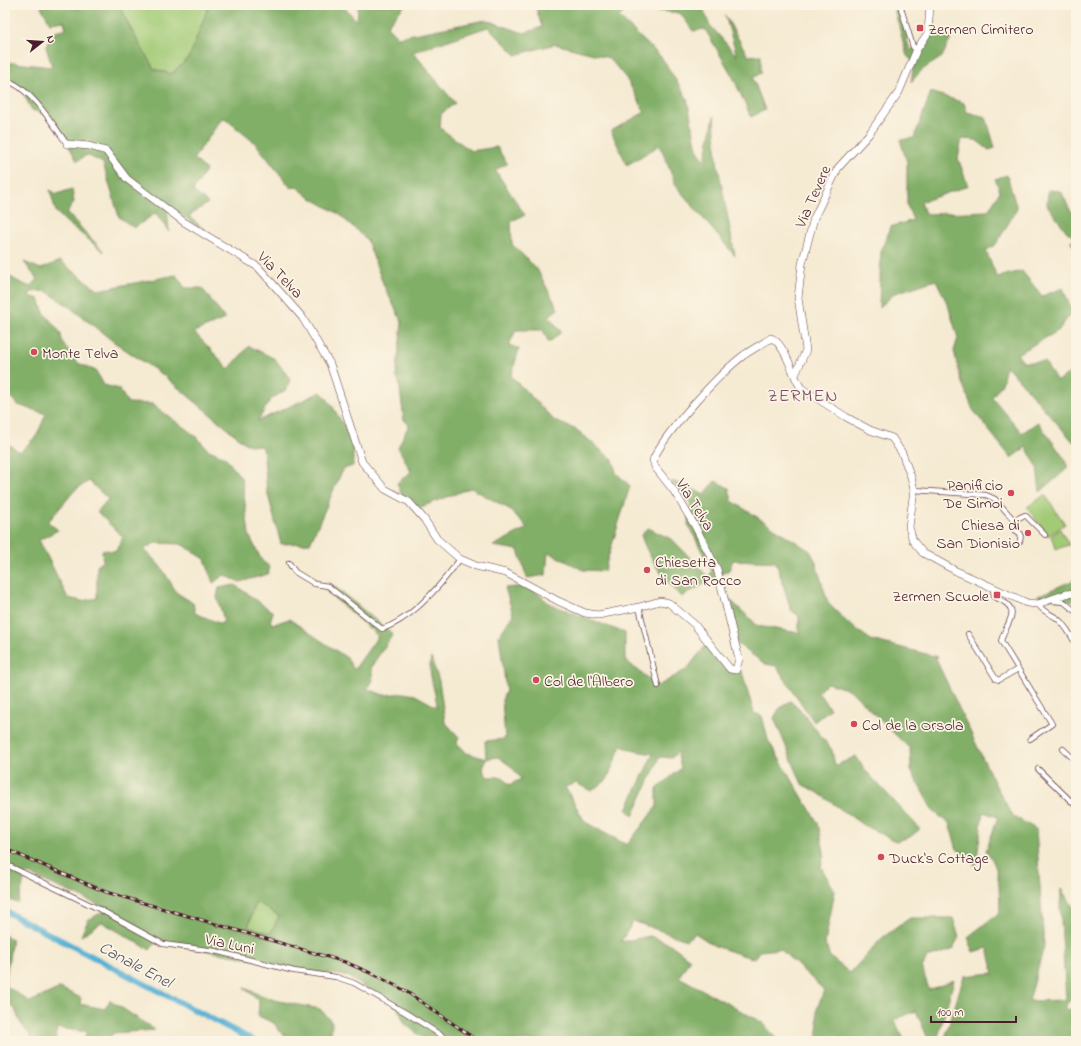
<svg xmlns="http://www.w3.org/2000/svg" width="1081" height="1046" viewBox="0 0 1081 1046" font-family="'Indie Flower',sans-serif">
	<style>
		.green { fill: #a3cb77; stroke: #767551 }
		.forest { fill: #82af68; stroke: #66674a; fill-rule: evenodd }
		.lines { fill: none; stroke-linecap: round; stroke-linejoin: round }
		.canal { stroke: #57b0d4; stroke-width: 6 }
		.street-casing { stroke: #643d44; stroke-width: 6 }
		.secondary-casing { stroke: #643d44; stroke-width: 8 }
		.street { stroke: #fff; stroke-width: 4.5 }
		.secondary { stroke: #fff; stroke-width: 7 }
		.rail-casing { stroke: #4a1f2b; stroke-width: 3 }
		.rail { stroke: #fcf5e5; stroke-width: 1.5; stroke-dasharray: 4.5; stroke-linecap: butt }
		.poi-dot { fill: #d1495b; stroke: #fcf5e5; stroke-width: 1.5 }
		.labels { text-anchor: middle; stroke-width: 3.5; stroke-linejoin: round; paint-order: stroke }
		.poi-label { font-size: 16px; fill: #4a1f2b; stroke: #fcf5e5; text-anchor: start }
		.street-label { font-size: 16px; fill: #4a1f2b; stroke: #fcf5e5 }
		.water-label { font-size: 17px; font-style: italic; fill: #4f5266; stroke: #fcf5e5 }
		.quarter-label { font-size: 18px; letter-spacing: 1px; fill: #7b4a68; stroke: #fcf5e5 }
	</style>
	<rect width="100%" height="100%" fill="#fcf5e5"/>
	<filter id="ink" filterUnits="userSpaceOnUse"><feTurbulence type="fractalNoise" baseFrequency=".025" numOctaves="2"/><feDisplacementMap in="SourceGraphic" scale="8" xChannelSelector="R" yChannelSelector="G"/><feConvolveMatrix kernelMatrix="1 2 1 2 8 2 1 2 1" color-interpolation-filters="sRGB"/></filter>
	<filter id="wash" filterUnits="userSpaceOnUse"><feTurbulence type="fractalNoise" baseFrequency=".012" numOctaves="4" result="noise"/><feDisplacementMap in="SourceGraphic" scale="16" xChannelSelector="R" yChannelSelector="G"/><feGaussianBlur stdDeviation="0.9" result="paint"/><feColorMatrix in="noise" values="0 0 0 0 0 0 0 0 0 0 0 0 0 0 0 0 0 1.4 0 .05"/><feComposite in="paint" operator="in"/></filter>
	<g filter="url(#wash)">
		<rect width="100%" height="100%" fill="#f5ead2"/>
		<path class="green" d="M120,5h89l-20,53 -18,16 -17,-5 -25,-43z
			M1045,495l20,29 -17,12 -21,-29z
			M1060,529l9,16 -13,4 -5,-13z
			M256,901l23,15 -8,17 -23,-5z"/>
		<path class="forest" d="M40,5h80l9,21 25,43 17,5 18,-16 20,-53h133l15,16 1,-16h47l-18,21 11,11 88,-17 38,13 18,-6 -7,-22h97l-13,12 43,41 25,40 10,51 8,12 9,-45 3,45 18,95 -59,-70 -16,-41 -33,20 -16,-34 34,-19 -19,-34 -17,-20 -54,-14 -39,11 -28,-28 -75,25 42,51 -14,11 -1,14 31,23 26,-4 10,17 -12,6 30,45 -14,6 1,23 25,25 21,40 -9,7 12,16 -12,11 -6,-13h-27l-7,15 10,4 -8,27 44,45 22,9 36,30 3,13 14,13 -26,85 -21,-1 -35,-18 -2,23 -19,3 -9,-28 -25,-4 34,-18 -16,-18 -40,-22 -53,20 -17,-14 -4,-11 14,-11 -13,-25 11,-22 -5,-5 -5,-38 -3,-5 6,-55 -18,-36 -17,-46 -28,-26 -31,-18 -12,-10 -5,2 -36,-45 -32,-26 -29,41 12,12 -13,21 15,12 -19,13 20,18 -42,-29 2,27 -13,-19 -22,15 -15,-11 -16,-54 -16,-8 -10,6 -24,-44 -21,-7 -7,-13 -1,-9 -19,-10v-16l47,5 -6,-20 6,-14 14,-4 -2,-8 -14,2z
			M657,5h45l7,19 28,32 -12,-41 23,41 13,-1v18l-8,5 12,32 -14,7 -18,-40 -28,-48 -12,2 -13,-18 -22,-2z
			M893,5h6l11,46 26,-18 16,3 -10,21 -20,13 -11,12 3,-19 -7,-7z
			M931,92l33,11 3,9 19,5 9,31 -6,2 -13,-10 -14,-1 -4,19 10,28 -47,16 4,12 63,-3 12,-20 -5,-12 12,-4 10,34 -21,35 -10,7 11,26 25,-6 20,25 21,-8 9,24 -14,19 -41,23 6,8h22l12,19 19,-12v76l-70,-80 -4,19 -10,13 30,36 16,-11 26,36 4,10 -28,24 -3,-26 -11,-19 -15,11 -38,-48 -12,-30 -7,-29 4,-13 -10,-33 -12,-25 -41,13 -16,15 2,-57 5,-10 4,-14 23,-7 -6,-15v-43l-7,-22 14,-2z
			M72,189l2,13 -7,11 37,39 -39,-31 -9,-9 -6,-22 7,4z
			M1048,190l13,1 10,21 5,-2v39l-6,-7 6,-4 -9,-6 -20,-27z
			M60,261l38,29 78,-15 9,13h17l23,31 -31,13 35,37 20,-23 26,13 15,20 -3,10 -17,11 -12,21 63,-29c14,13 19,32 32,46v28l-10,3 -33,74 -29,1 -14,-53 -4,-44 -17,-3 -83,-69 -49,-33 -47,-37 -21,-14 -15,1 -2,4 10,3 5,14 16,19 3,11 15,20 18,8 8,14 15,4 9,14 24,1 45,33 10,12 18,8 17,22 7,56 13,26 8,6 -2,7 -28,8 -16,-7 -11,8 -8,-24 -24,-15 -26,-1 -11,6 17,18 16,26 16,10 2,10 26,11 3,-4 -7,-23 2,-9 16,-3 38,27 -3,10 4,2 15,-5 58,39 7,12 24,-34 -52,-45 9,-4 58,47 -22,33 2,13 -6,9 17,6 20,-2 11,2 22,12c-1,-16 -10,-34 -6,-49l8,23 6,41 14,15 -2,6 10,10 19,6 -1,-18 20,-2 -3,-39 4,-10 -7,-54 14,-22 -8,-26 11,-1 8,-5 26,22 75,29v27l33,26 29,-17 19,-24 21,25 15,2 12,41 8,3 6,24 50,83 6,29 -3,15 14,24 -10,52 5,14 20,16 32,-35 28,-20h43l6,19 -7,13 -25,8 -5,10 7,22 25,-10 -17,61h-8l-13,-30 -22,9 11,21h-87l-1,-32 7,-19 -44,-41 -21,2 -5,8 -39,-13 -20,-13 -9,7 -53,-19 -12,21 29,-6 20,8 20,15 -11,18 84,46 16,18h-328l-12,-7 -13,7 -21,-17 -8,-17 -50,-31 -30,-4 -149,-29 -10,-4 -8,11 -48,-28 -21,14 7,-16 20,-11 -82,-36 -8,30 -13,-4v-457l15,10 17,-17 9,-21 -28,-9 -13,-13v-103l3,-3 -3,-6v-7l12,8 13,6 7,-8 -13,-17 17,7zM89,481l19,18 -11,13 26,25 -7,14 -14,-1 1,11 -6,5v32l-15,3 -14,-3 -29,-58 19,-10 -10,-8 27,-32zM621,746l14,5 18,3 -26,55 6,7 27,-59 12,1 5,-6 4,16 -24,21v17l-30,39 -42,-23 -20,-35 11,-4 15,8 16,-11zM498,757l14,10 9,12 -12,6 -6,-8h-16l-4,-8 3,-10zM256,902l23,14 -8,17 -23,-6z
			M671,481l19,6 14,8 11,-14 14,7 3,13 78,50 5,9 13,43 21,21 22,16 67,17 -2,1 4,10 56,118 17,30 23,13 8,117 -15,55 37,-1 -6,-94 1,-17 15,22v83l-10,11v4l10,1v31h-132l20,-65 30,-3 -6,-25 -15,4 -5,-15 32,-25c-1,-21 1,-45 -14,-61l12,-34 -15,-5 -7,54 -19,-17 -8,-26 -16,-12 -22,-40 -1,-22 -60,-59 -23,-7 -9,9 12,17 -16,13 -38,-56 -11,-2 -29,-21 -13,-50 35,33 41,7v-17l-8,-6 -15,-48 -43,-2 -4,10 -48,27c-17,-19 -32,-37 -40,-62l7,-7 25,12 35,37 4,-6 -24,-47 3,-20z
			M1076,579v23l-39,-6z
			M790,701l8,6 34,43 3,16 21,-10 9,14 55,59 -10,8 -14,4 -33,-16 -46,-33 -15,-8 -28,-66 5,-9z
			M5,935l7,4 -7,46 25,17 30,-14 21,10 -1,6 25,5 5,-9 45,30 -42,3 -5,8h-27l7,-9 -31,-4 -1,13h-24l1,-2 -13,-17 -5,-13 -10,-7z
			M244,988l30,12 46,9 12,13 -1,19c-25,0 -44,5 -57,-18l-16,-7 1,-16z"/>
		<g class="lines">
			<path class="canal" d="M5,911l249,130"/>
		</g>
	</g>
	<g filter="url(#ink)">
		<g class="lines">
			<defs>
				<path id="street" d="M900,5l13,42 3,3
					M5,80c24,6 48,44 62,64
					M914,490l72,5 9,4 19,21 1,10 6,4 -1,7
					M1014,520l11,-5 20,20
					M289,563l6,9 20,12 13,2 54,43c31,-10 59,-44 78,-70
					M993,589l1,8c31,12 13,23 7,44l51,83 -22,15
					M1054,601l10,1 12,10
					M1038,604c4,8 12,9 20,15 8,7 13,16 18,26
					M639,607l19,79
					M968,634l28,45 3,1 19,-11
					M1063,749l13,12
					M1038,769l38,37
					M5,864l94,45 64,35 52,7 79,20 42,6 18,6 52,30 44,28"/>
				<path id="secondary" d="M67,144l22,2 17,5 21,28 57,43 74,45 44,50 28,47 32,98 23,27 24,13 15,17 13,20 23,20 16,7 30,7 52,28 27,12 13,2 41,-8 21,-6 9,2 25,21 36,45 6,1 3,-11 -22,-90 -22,-43 -21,-35 -19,-24 -2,-7c12,-28 67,-87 91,-105 9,-6 18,-11 27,-17 14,5 22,39 30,50l45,29 24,13 22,8 10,15 9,24 3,13 -5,37 4,14 10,12 33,18 71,32 11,1 28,-10 10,-1
					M796,373l10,-23 -8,-52 4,-34 12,-46 24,-50 31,-34 30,-42 18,-43 11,-16 2,-28"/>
			</defs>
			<use href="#street" class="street-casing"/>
			<use href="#secondary" class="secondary-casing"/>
			<use href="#street" class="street"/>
			<use href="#secondary" class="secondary"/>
			<defs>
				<path id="rail" d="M5,849l101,43 239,70 30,13 29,15 74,51"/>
			</defs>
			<use href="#rail" class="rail-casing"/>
			<use href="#rail" class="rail"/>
		</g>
	</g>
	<g class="poi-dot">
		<rect x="916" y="24" width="8" height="8" rx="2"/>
		<circle cx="34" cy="352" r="4"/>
		<circle cx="1011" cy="493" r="4"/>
		<circle cx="1028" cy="533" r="4"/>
		<circle cx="647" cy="570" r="4"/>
		<rect x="993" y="591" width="8" height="8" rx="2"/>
		<circle cx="536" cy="680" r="4"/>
		<circle cx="854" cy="724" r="4"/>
		<circle cx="881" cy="857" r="4"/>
	</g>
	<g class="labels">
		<g class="poi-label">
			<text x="928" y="34">Zermen Cimitero</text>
			<text x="42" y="358">Monte Telva</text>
			<text x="1003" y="490" text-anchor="end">Panificio<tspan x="1003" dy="18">De Simoi</tspan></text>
			<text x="1020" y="530" text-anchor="end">Chiesa di<tspan x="1020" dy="18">San Dionisio</tspan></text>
			<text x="655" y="567">Chiesetta<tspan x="655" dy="18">di San Rocco</tspan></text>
			<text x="989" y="601" text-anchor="end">Zermen Scuole</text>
			<text x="544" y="686">Col de l'Albero</text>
			<text x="862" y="730">Col de la Orsola</text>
			<text x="889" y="863">Duck's Cottage</text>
		</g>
		<g class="street-label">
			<text transform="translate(812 196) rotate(-66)" y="6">Via Tevere</text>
			<text transform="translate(281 274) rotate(46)" y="6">Via Telva</text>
			<text transform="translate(696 504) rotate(58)" y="6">Via Telva</text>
			<text transform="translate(230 943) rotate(12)" y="6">Via Luni</text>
		</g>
		<g class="water-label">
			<text transform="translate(136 964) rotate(28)" y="6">Canale Enel</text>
		</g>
		<g class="quarter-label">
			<text x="803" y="401">ZERMEN</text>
		</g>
	</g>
	<rect width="1081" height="1046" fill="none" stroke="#fcf5e5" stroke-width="20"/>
	<g transform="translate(42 42) rotate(73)" stroke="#fcf5e5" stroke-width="3" paint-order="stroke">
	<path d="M0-3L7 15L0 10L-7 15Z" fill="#4a1f2b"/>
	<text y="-6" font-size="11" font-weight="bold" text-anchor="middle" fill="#4a1f2b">N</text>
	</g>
	<path d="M931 1016v6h85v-6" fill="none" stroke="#4a1f2b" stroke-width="2"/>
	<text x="937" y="1016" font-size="12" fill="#4a1f2b" stroke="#fcf5e5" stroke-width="3" paint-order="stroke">100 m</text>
</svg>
